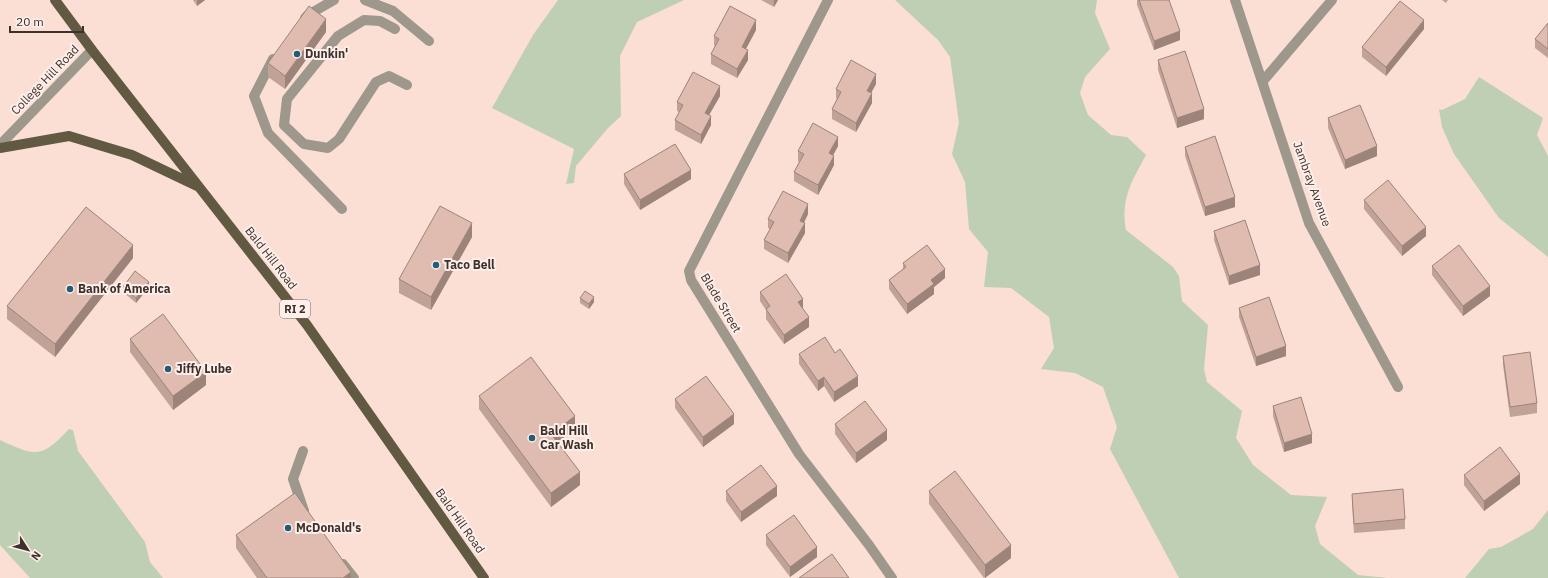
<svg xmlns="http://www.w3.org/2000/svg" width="1548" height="578" viewBox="0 0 1548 578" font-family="'IBM Plex Sans',sans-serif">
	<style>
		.green { fill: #bfcfb4 }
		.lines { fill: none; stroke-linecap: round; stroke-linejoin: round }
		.lane { stroke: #9d988b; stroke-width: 10 }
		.street { stroke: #9d988b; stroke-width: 10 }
		.primary { stroke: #625942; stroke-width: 10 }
		.wall { fill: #c0a296 }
		.shaded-wall { fill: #9c847a }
		.building { fill: #dfbcaf; stroke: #9c847a }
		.poi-dot { fill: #225d75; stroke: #feefea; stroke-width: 1.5 }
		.labels { text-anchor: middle; stroke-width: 4; stroke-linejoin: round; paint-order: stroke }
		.shield { fill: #feefea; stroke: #786964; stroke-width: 1 }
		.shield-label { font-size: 11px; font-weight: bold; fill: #3e302b }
		.poi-label { font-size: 12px; font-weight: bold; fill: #3e302b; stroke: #feefea; text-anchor: start }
		.street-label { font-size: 12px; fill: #3e302b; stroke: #feefea }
	</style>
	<rect width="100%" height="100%" fill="#fbded4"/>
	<path class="green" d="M558,0h126l-47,22 -17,34 1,60 -13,12 -32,38 -2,17 -8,1 8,-35 -82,-41 41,-73z
		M895,0h202l-2,13 15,36 -25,28 -5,16 8,22 23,20 16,2 19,18c-14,26 -26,44 -20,75l47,37 6,9 3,25 26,24 -4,44 3,13 35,29 -6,27 17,27 38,30 36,2 -12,29 5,18 38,31 30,3h-209l-69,-129 7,-22 -14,-40 -28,-14 -34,-4 13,-21 -5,-31 -38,-29 -27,-1 4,-35 -19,-23 -4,-47 -13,-28 7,-31 -9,-66 -12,-17z
		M1479,77l64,41 -6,17 11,21v101l-49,-39 -45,-64 -12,-27 -3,-18 3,1 23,-11z
		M69,429l4,1 5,21 67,91 5,20 13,16h-133l-30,-33v-105c36,17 42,18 69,-11z
		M1548,510v68h-83l24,-29 12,-2 32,-18z"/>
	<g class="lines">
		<path class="lane" d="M365,0l28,11 36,30
			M305,18l3,-3 26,-15
			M395,29l-15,-8 -16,-1 -26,16 -51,63 -3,26 20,19 24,4 11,-9 37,-57 13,-6 18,9
			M273,59l-19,37 14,37 74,76
			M303,451l-10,28 11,32
			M343,564l11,14"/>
		<path class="street" d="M828,0l-139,271 2,9 108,174 70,91 23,33
			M1235,0l74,223 89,164
			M1263,81l69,-81
			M0,145l92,-95"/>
		<path class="primary" d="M55,0l37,50 215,275 177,253
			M0,148l69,-12 63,19 65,31"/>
	</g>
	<path class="wall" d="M193,0h12l-8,6z
		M761,0h17l-4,7z
		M1137,0h32l11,40 -26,10 -17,-45z
		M1442,0h6l-2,3z
		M1548,23v35l-13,-10v-9z
		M1424,29l-38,47 -24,-19v-10z
		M756,30l-10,19 2,11 -11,18 -26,-14v-10l4,-8 -1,-1v-9z
		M326,32l-41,57 -17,-12v-14z
		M1158,60l46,59 -27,9 -19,-58z
		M876,84l-5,9 1,10 -16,29 -24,-13v-10l5,-10 -1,-1v-9z
		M720,96l-11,19 2,10 -10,19 -26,-14v-10l4,-8 -2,-1v-9z
		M1328,118l49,38 -32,13 -17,-41z
		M838,146l-5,9 1,10 -16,30 -24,-14v-9l5,-10 -1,-1v-10z
		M1185,147l50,60 -30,9 -20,-60z
		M624,174l67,5 -51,31 -16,-26z
		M1364,200l62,36 -24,20 -38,-47z
		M808,214l-4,9 1,10 -17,30 -24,-14v-9l6,-11 -2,-1v-9z
		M1214,231l46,44 -31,10 -15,-45z
		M472,237l-41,73 -32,-17v-14z
		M133,258l-78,99 -48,-38v-13z
		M903,263l42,15 -11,9v7l-27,20 -18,-25v-9l14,-11z
		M1432,266l58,30 -27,20 -31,-41z
		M123,287h26l-13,16 -13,-11z
		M760,292l43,16v1l6,18 -25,17 -18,-25v-9l-6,-9z
		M580,298l14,4 -5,7 -9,-6z
		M1239,308l47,48 -30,10 -17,-49z
		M130,339l76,46 -33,25 -43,-58z
		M835,353l23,33 -24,16 -10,-16 -6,5 -19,-27v-10z
		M1503,356l34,47v10l-27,4 -7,-52z
		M479,396l96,33 -17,13 22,43 -29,22 -72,-98z
		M675,399l59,25 -31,23 -28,-39z
		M1273,406l39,37 -28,9 -11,-36z
		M835,424l52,16 -31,23 -21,-29z
		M1464,475l56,9 -36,27 -20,-26z
		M726,491l51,5 -36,26 -15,-21z
		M929,491l82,67 -27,20 -55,-74z
		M1352,494l53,25v10l-51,4 -2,-30z
		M236,535l115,43h-94l-21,-30z
		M766,535l51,22 -27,20 -24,-32z"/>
	<path class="shaded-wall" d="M197,0h8l-8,6z
		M774,0h4l-4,7z
		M326,19v13l-41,57v-13z
		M756,20v10l-14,26v-9z
		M1424,20v9l-38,47v-9z
		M1180,31v9l-26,10v-9z
		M748,50v10l-11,18v-9z
		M876,74v10l-9,16v-9z
		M720,86v10l-15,26v-9z
		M872,93v10l-16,29v-9z
		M1204,109v10l-27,9v-10z
		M711,116v9l-10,19v-9z
		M838,137v9l-9,17v-10z
		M1377,146v10l-32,13v-9z
		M834,156v9l-16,30v-10z
		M691,170v9l-51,31v-10z
		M1235,197v10l-30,9v-9z
		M808,204v10l-8,16v-9z
		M472,223v14l-41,73v-13z
		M805,223v10l-17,30v-10z
		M1426,227v9l-24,20v-10z
		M133,245v13l-78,99v-13z
		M1260,265v10l-31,10v-9z
		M945,269v9l-11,9v7l-27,20v-10l24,-24z
		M149,282v5l-13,16v-5z
		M1490,286v10l-27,20v-10z
		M594,297v5l-5,7v-5z
		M803,299v9l-5,4v-10z
		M809,317v10l-25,17v-9z
		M1286,346v10l-30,10v-9z
		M206,372v13l-33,25v-14z
		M858,376v10l-24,16v-10z
		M824,377v9l-6,5v-10z
		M734,414v10l-31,23v-10z
		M575,416v13l-24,18v-13z
		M887,430v10l-31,23v-10z
		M1312,434v9l-28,9v-9z
		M580,472v13l-29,22v-14z
		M1520,474v10l-36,27v-10z
		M777,486v10l-36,26v-10z
		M1011,545v13l-26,20v-13z
		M817,547v10l-27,20v-10z
		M351,572v6h-8z"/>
	<path class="building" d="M1139,0h30l11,31 -26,10z
		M1400,1l24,19 -38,47 -24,-20z
		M309,6l17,13 -41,57 -17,-13z
		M730,6l26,14 -14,27 6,3 -11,19 -26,-15 8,-15 -5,-3z
		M1548,23v26l-13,-10z
		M1185,51l19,58 -27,9 -19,-58z
		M851,60l25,14 -9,17 5,2 -16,30 -24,-14 9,-17 -5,-3z
		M693,72l27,14 -15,27 6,3 -10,19 -26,-15 8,-15 -6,-3z
		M1360,105l17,41 -32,14 -17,-42z
		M813,123l25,14 -9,16 5,3 -16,29 -24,-13 10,-18 -6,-3z
		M1215,136l20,61 -30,10 -20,-60z
		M675,144l16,26 -51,30 -16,-26z
		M1388,180l38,47 -24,19 -38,-46z
		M783,191l25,13 -8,17 5,2 -17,30 -24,-13 10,-18 -6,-3z
		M440,206l32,17 -41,74 -32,-18z
		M86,207l47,38 -78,99 -48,-38z
		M1245,220l15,45 -31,11 -15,-45z
		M927,245l18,24 -14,11 3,4 -27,20 -18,-24 17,-13 -3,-4z
		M1459,245l31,41 -27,20 -31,-40z
		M135,271l14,11 -13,16 -13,-11z
		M786,274l17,25 -5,3 11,15 -25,18 -18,-26 4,-3 -10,-14z
		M585,291l9,6 -5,7 -9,-6z
		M1269,297l17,49 -30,11 -17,-49z
		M163,314l43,58 -33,24 -43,-57z
		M825,337l10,16 5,-4 18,27 -24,16 -10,-15 -6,4 -19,-27z
		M1530,352l7,51 -27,4 -7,-51z
		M531,357l44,59 -24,18 29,38 -29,21 -72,-97z
		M706,376l28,38 -31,23 -28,-38z
		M1301,397l11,37 -28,9 -11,-37z
		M865,401l22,29 -31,23 -21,-29z
		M1500,447l20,27 -36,27 -20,-26z
		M761,465l16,21 -36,26 -15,-21z
		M955,471l56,74 -26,20 -56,-74z
		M1403,489l2,30 -51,5 -2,-30z
		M295,493l56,79 -8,6h-76l-31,-43z
		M794,515l23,32 -27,20 -24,-32z
		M832,554l17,24h-50z"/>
	<g class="poi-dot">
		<circle cx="297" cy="54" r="4"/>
		<circle cx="436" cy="265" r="4"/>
		<circle cx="70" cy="289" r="4"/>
		<circle cx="168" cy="369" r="4"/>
		<circle cx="532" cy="438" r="4"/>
		<circle cx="288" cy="528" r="4"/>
	</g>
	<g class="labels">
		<rect class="shield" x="280" y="300" width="30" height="18" rx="3"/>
		<g class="shield-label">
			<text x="295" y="313">RI 2</text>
		</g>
		<g class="poi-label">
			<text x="305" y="58">Dunkin'</text>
			<text x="444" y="269">Taco Bell</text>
			<text x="78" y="293">Bank of America</text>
			<text x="176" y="373">Jiffy Lube</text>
			<text x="540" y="435">Bald Hill<tspan x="540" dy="14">Car Wash</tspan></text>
			<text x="296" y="532">McDonald's</text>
		</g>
		<g class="street-label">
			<text transform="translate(45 80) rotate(-46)" y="4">College Hill Road</text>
			<text transform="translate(1312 184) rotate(70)" y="4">Jambray Avenue</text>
			<text transform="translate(271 258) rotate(52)" y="4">Bald Hill Road</text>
			<text transform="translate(721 303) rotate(59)" y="4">Blade Street</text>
			<text transform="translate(460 521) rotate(55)" y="4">Bald Hill Road</text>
		</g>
	</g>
	<g transform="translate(28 550) rotate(126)" stroke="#feefea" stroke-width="3" paint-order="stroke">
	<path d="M0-3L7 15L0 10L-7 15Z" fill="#3e302b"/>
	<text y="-6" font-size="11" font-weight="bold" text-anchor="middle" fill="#3e302b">N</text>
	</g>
	<path d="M10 26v6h73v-6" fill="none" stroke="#3e302b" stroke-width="2"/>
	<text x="16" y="26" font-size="12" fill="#3e302b" stroke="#feefea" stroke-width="3" paint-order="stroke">20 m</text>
</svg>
